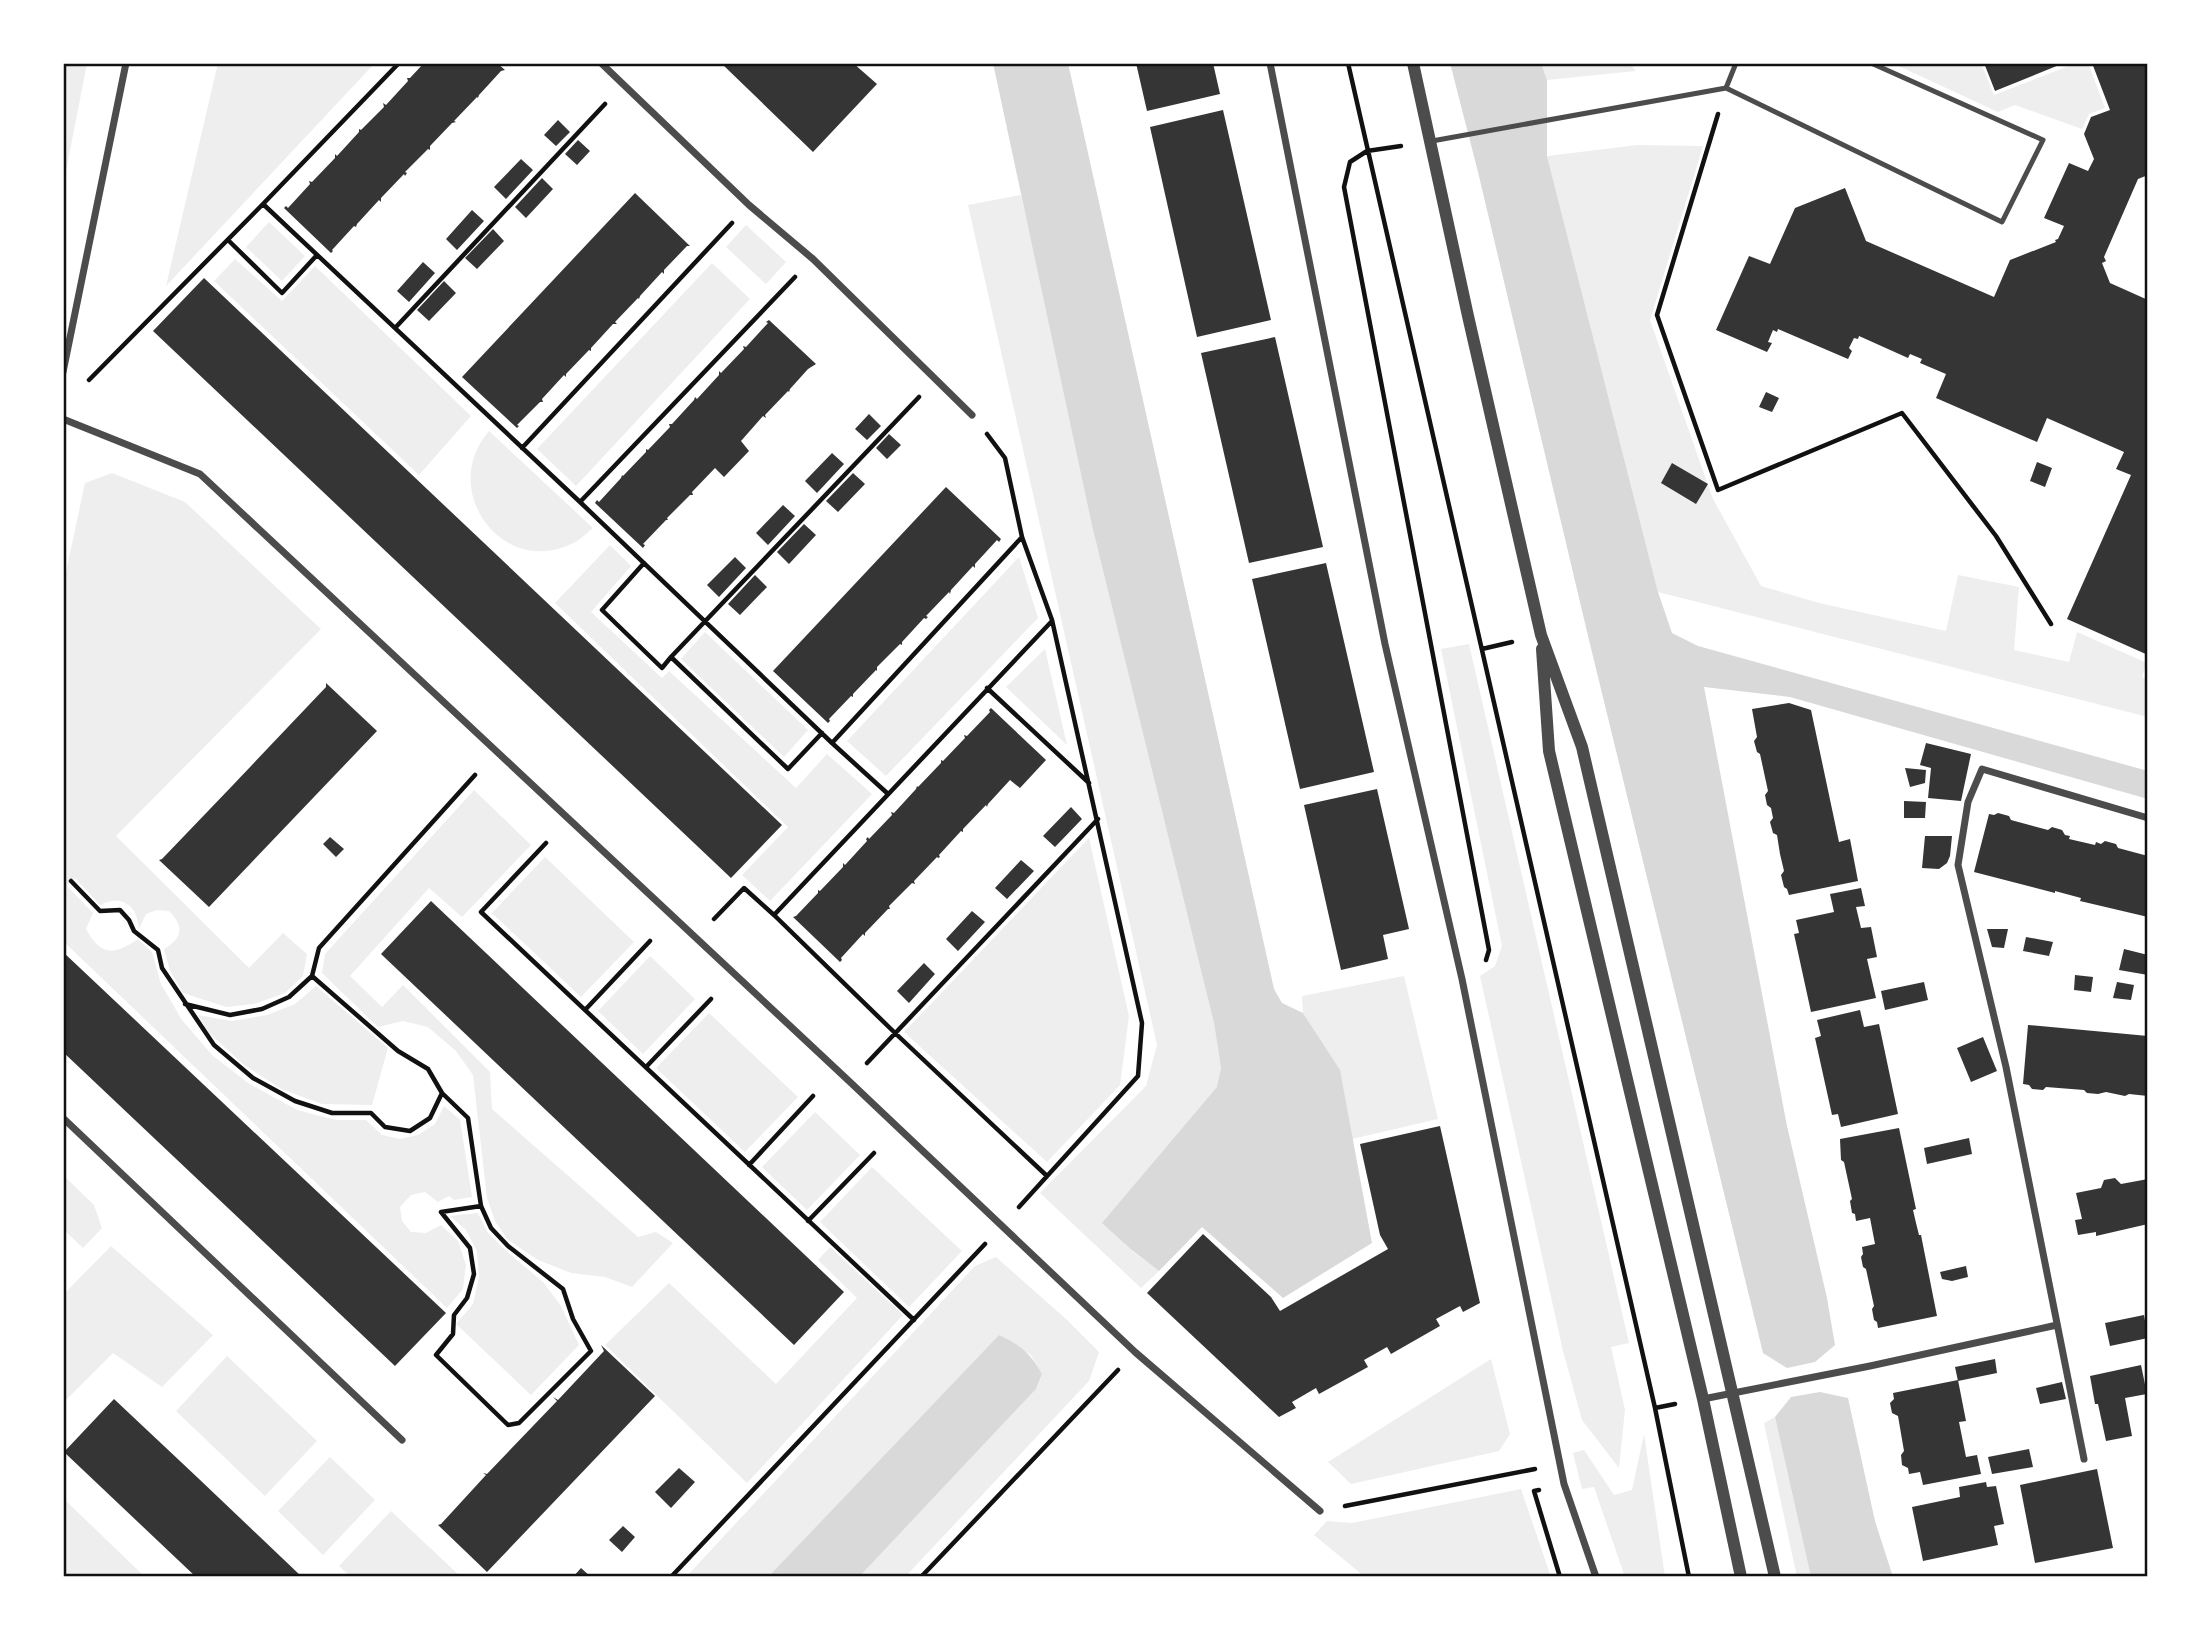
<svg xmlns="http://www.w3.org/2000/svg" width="2211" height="1640" viewBox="0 0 2211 1640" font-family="Poppins,sans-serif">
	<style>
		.green { fill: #eee }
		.water { fill: #d9d9d9 }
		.building { fill: #353535 }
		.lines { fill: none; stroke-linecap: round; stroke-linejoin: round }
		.path { stroke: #111; stroke-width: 4.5 }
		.service { stroke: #4c4c4c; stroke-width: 5 }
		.minor { stroke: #4c4c4c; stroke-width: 7 }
		.tertiary { stroke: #4c4c4c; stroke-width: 12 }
		.neatline { fill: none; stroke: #111; stroke-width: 2.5 }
	</style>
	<rect width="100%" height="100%" fill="#fff"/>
	<path class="green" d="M63,63h24l-24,124z
		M218,63h157l-209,223z
		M1541,63h88l7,8 -89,9z
		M1892,63h89l13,32 82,-32h12l17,45 -16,6 -7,15 -67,-24 -17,7z
		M1638,145l65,1 -53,174 63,179 48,87 58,17 127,28 12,-56 61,12 -5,63 55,12 8,-30 70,31 -5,14 6,3v37l-490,-125 -111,-436z
		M1021,195l193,828 7,45 -3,19 -19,24 -67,140 27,20 -18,17 -101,-95 106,-107 11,-41 -189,-840z
		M269,222l36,34 -23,25 -36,-34z
		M746,225l40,37 -20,22 -40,-37z
		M235,259l47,42 33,-35 156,150 -52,59 -205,-194z
		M712,263l38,36 -174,187 -39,-37z
		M489,431l104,97c-6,5 -14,13 -22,16 -69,33 -133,-54 -82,-113z
		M112,473l73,29 136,127 -205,207 133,132 34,-35 24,21 -4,22 -18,17 -31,11 -28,3 -43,-14 -13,-22 -6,-22c19,-11 20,-23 5,-38l-12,-1 -11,4 -7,15c-2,-24 -17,-35 -39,-24l-25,-27 -8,8 26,27 -7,16c15,28 29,26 52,10l14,13 9,32 21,36 30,35 36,28 49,27 39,10h30l16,15 18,4 18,-4 17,-11 9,-18 16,14 12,77 -18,3 -5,-4 -11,6 -13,-10 -14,3 -11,12 2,14 9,11 15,1 15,-8 17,16 8,24 -3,24 -16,19 -384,-367v-355l22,-103z
		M610,545l21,21 -40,46 71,66 7,-7 127,117 31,-34 45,40 -102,107 -28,-26 46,-48 -233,-224z
		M1019,557l19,61 -152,158 -39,-35z
		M705,632l103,98 -24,27 -103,-98z
		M1469,644l160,699 -18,4 14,63 -6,58 -37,-48 -19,-69 -83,-375 15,-10 7,-20 -61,-297z
		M1045,649l22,96 -61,-58z
		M474,790l57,55 -69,72 -33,-29 -79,88 32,31 21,-22 87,87 2,37 146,128 18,-5 17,11 -41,44 -27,-10 -34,-4 -33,-13 -31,-21 -12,-18 -8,-23 -14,-123 -17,-24 -28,-24 -25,-6 -25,6 -56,-54 3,-19z
		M1089,838l40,178 -9,69 -73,77 -143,-130z
		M545,857l89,85 -53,55 -89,-84z
		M650,956l45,43 -52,55 -45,-43z
		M1404,976l34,143 -86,20 -13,-69 -36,-57 -1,-17z
		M316,986l72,62 -16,57 -50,-1 -41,-15 -38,-25 -34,-31 -11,-18 34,6 35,-6 28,-11z
		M709,1013l89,84 -53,55 -89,-84z
		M815,1112l45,43 -53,55 -45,-43z
		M872,1167l90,84 -53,56 -89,-85z
		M63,1175l31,30 8,23 -19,20 -20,-19z
		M478,1213l10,20 16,16 40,34 17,23 18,39 -48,50 -75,-71 17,-20 6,-27 -2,-26 -11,-21 -16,-14z
		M111,1246l102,89 -51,52 -49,-34 -50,50v-108z
		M830,1247l73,68 -156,168 -142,-138 64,-62 107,101 81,-86 -39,-38z
		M996,1257l70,62 33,33 -10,29 -184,196h-46l177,-188 6,-14 -11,-20 -32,-20 -231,242h-82l289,-311z
		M227,1356l90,85 -52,55 -89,-85z
		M1491,1359l19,75 -11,17 -148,33 -23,-22z
		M1775,1417l36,160h-14l-33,-154z
		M1644,1434l21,143h-40l-31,-90 -12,2 -9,-36 11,-3 30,45 18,-5z
		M330,1457l45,43 -52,55 -45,-44z
		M1521,1489l30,88h-186l-51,-42 13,-14 25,2z
		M63,1498l82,79h-82z
		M391,1511l70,66h-110l-12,-11z"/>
	<path class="water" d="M993,63h75l206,926 8,14 21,10 37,57 32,173 -89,55 -81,-71 -43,44 -26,-20 -31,-28 115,-136 4,-19 -7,-45 -122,-498z
		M1450,63h91l6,17v76l111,436 14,41 26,13 450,125v28l-358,-102 -86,-10 83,439 40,172 8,47 -20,17 -28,6 -24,-15 -174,-713 -111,-468z
		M999,1335c23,11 31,18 43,39l-6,15 -177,188h-91z
		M1820,1392l28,6 27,123 18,56h-82l-36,-160 16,-20z"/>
	<path class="building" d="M424,63h73l8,7 -4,1 -22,24 -1,3 -1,-1 -23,24 2,1 -4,1 -22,23v4l-2,-1 -23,23 2,1 -2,3 -1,-2 -23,24v4l-2,-2 -22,24 -1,3 -2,-1 -22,24 1,1 -2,2 -47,-45 2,-2 2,2 22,-24 -1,-3 3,1 23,-24v-4l2,2 22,-24v-3l2,1 23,-23 -1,-4 3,2 22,-24 -1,-3h3z
		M721,63h132l24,21 -64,68z
		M1136,63h77l7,31 -73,17z
		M1984,63h80l-69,28z
		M2092,63h56v112l-10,4 -34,78 2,4 -4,2 8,20 38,17v355l-81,-36 64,-144 -15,-6 8,-17 -77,-34 -10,24 -101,-44 10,-24 -26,-11 2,-4 -12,-5 -2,4 -49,-22 -1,3 -4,-1 -5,10 3,3 -4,8 -70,-30 -1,3 -4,-2 -5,12 4,1 -5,9 -51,-22 33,-74 21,8 25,-56 50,-20 21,53 128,56 16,-37 46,-18 -1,-2 3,-1 6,-13 -20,-8 25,-55 19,8 6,-12 -10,-25 7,-17 19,-7z
		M1223,110l48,210 -74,17 -47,-210z
		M558,120l12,12 -14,14 -12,-11z
		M578,140l12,11 -13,14 -12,-11z
		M521,159l12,11 -27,29 -12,-12z
		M542,178l11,11 -27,29 -11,-11z
		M635,193l55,53h-3l-23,24v4l-2,-2 -22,24 -1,3 -1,-1 -23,24 2,2h-4l-22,24v3l-2,-1 -23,24v3l-2,-2 -22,24 1,3h-3l-23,23 2,1 -2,2 -55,-51z
		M472,210l12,11 -27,29 -11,-11z
		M493,229l11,12 -27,28 -12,-11z
		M423,262l12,11 -26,29 -12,-11z
		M204,278l578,547 -51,53 -578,-547z
		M444,281l12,12 -27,28 -12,-11z
		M769,320l47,44 -8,5 -18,20 -1,3 -1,-1 -23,24 1,3 -3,-2 -22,25 8,10 -25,26 -9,-9 -23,24 1,3h-3l-23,23 1,2h-2l-23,24 2,1 -2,3 -48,-45 2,-3 2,2 22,-24 1,-3 1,1 23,-24v-3l2,1 22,-23 -1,-3h3l22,-24 1,-3 2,2 22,-24v-4l2,2 23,-24 -1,-3 3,1 22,-24 -2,-1z
		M1275,337l48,210 -74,16 -48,-210z
		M1766,392l13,6 -7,14 -13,-5z
		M869,414l12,12 -14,14 -12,-11z
		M889,434l12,11 -14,14 -11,-11z
		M832,453l12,11 -27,29 -12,-12z
		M2037,462l15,6 -7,19 -15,-6z
		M1672,463l36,21 -12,20 -35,-21z
		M853,473l12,11 -27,28 -12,-11z
		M946,487l55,52 -2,3 -2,-2 -22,24v4l-2,-2 -22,24 -1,4 -1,-2 -23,24 2,1 -2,2 -2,-1 -22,24v3l-2,-1 -23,23v4l-1,-1 -23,24v3l-2,-1 -22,23 1,2 -2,2 -55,-52z
		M783,505l12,11 -27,29 -12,-12z
		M804,524l12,11 -27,29 -12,-12z
		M735,557l11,11 -27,29 -12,-12z
		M1326,563l48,209 -74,17 -48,-210z
		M755,575l12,12 -27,28 -12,-11z
		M326,683l51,48 -168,176 -50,-47 3,-1 71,-74 93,-98z
		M1789,703l22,7 28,132 11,-3 8,42 -69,14 -2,-6 -3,-2 -3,-12 3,-4 -4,-17 -3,-19 -4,-2 -3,-11 3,-4 -2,-10 -4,-3 -2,-10 3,-4 -8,-37 -3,-2 -3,-11 3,-4 -5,-28z
		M991,708l55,52 -26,28 -10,-8 -22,24 -1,3 -1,-2 -23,24v3l-2,-1 -22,24 1,2 -2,1 -1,-1 -23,24 1,3 -3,-1 -23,23 1,3h-2l-23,24v3l-2,-2 -22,24 1,2 -2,2 -47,-45 3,-1 22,-23v-3l2,1 23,-24v-4l2,2 22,-24 -1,-2 2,-2 1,2 23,-24 -1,-3 3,1 22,-24 1,-3 1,1 23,-24v-3l2,1 22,-23 -1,-3 3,1 23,-24 -1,-2z
		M1926,743l45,11 -10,47 -33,-3 3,-30 -11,-3z
		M1905,768l21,2 -1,13 -15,4z
		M1377,789l32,140 -26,6 5,24 -47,11 -37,-165z
		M1904,801l22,1 -1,16h-21z
		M1071,807l11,12 -27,28 -12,-11z
		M1998,813l11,3 2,4 37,10 4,-3 10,3 3,5 5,1 -1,3 26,6 1,-3 5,2 4,-3 11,3 2,4 30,8v61l-68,-16 1,-3 -26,-7v2l-81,-21 15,-58 5,1z
		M1925,836h27l-2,20 -3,7 -8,6 -17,-1z
		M330,837l14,12 -8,8 -13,-13z
		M1021,860l13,11 -27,28 -12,-11z
		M1861,888l4,18 -9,1 5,21 10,-1 6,30 -10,2 9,39 -65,14 -17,-78 5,-1 -3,-13 38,-8 -4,-18z
		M431,901l413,391 -50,53 -413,-391z
		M972,911l13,11 -27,29 -12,-12z
		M1987,929h21l-4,19 -12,-1z
		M2026,937l27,5 -4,14 -26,-5z
		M2124,949l24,6v20l-29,-5z
		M63,952l383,361 -51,53 -332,-314z
		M924,963l11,11 -26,29 -12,-12z
		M2075,975l18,2 -2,15 -17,-2z
		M1924,982l4,18 -43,10 -4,-19z
		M2117,982l17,3 -3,15 -18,-2z
		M1860,1010l4,17 15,-3 19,90 -57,13 -3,-13 -6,1 -17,-77 6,-2 -4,-16z
		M2028,1025l120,11v60l-19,-2 -4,2 -19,-4 -8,2 -11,-1 -3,-3 -38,-3 -3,3 -11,-1 -3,-4 -6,-1z
		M1983,1037l14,34 -26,11 -14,-34z
		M1440,1126l40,177 -17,9 -3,-6 -24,13 4,7 -49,28 -4,-7 -23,13 4,7 -49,27 -3,-6 -24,14 4,6 -17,9 -132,-124 56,-59 68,63 9,14 108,-62 -8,-14 -20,-91z
		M1899,1128l17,81 -3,1 3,13 3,12h2l16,81 -59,12 -1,-6 -3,-2 -2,-11 2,-3 -8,-37 -3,-2 -2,-10 2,-3 -1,-7 13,-3 -5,-26 -14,3 -1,-7 -3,-1 -2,-12 2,-2 -8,-37 -3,-2 -1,-21z
		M1969,1138l3,16 -45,10 -3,-16z
		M2115,1178l6,6 27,-5v45l-52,12v-4l-18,3 -3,-15 7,-1 -6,-26 25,-5 3,-8z
		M1966,1266l2,11 -16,4 -10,-2 -2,-7z
		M2144,1315l4,23 -38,8 -5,-23z
		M601,1345l54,51 -168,176 -49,-47 3,-1 45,-49 -3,-2 4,1 70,-73 -4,-4 5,3 46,-49z
		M1995,1359l2,14 -39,8 -3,-14z
		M2141,1365l6,29 -22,4 7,38 -26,5 -8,-37h-3l-5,-28z
		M1958,1380l8,41 -7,1 7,35 11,-2 4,19 -58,11 -3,-13 -11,2 -1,-6 -6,-3 -1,-10 3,-4 -6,-35 -6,-3 -2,-10 4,-4 -1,-6z
		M2062,1382l4,17 -26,5 -4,-16z
		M114,1399l84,79 104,99h-106l-132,-125z
		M2029,1449l4,18 -41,7 -4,-17z
		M679,1468l16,14 -24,26 -16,-16z
		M2097,1469l16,79 -78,15 -15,-78z
		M1986,1482l1,5 9,-1 8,38 -10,2 4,19 -75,16 -11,-54 48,-10 -1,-10z
		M623,1526l12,11 -13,15 -13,-12z
		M581,1568l10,9h-18z"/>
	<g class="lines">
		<path class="path" d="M399,63l-136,141 317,298 252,241
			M1348,63l307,1345 34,169
			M1718,114l-61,201 61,175 184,-77 94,123 55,88
			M1401,146l-34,5 -17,11 -6,25 145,763 -3,10
			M228,240l54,53 35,-38
			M395,328l210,-224
			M89,380l174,-176
			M987,434l18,24 17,79 30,83 90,403 -4,53 -119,131
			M522,448l210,-225
			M580,502l215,-225
			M644,563l-42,47 60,58 9,-11 117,112 34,-36
			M1482,649l30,-7
			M671,657l248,-260
			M987,688l102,95
			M887,793l-55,-50 190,-206
			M546,843l-65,69 433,408
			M71,881l29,30 20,-1 9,10 5,11 24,19 4,18 52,77 39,33 42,23 37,12h39l14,14 25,4 20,-13 12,-25
			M774,915l121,118 152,143
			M714,919l30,-31 30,27 278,-294
			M312,976l86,75 30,18 14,24 26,25 13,88 10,22 17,18 55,43 10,30 18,32 -72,72 -11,2 -72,-70 17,-21 1,-19 13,-17 7,-24 -4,-26 -29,-36 40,-6
			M185,1004l45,11 32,-6 27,-12 23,-21 7,-28 156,-173
			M585,1010l65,-69
			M867,1063l231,-244
			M646,1067l65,-68
			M749,1165l64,-69
			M808,1221l66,-68
			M1655,1408l20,-4
			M1539,1490l-5,1 26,86
			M1345,1506l190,-37
			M671,1577l314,-333
			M921,1577l197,-207"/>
		<path class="service" d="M1726,88l10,-25
			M1432,141l294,-53 276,134 41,-82 -172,-77"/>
		<path class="minor" d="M601,63l148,142 64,54 159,156
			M1270,63l115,581 77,335 102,505 32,93
			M63,372l63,-309
			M63,419l137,55 650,608 285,270 185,159
			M63,1118l339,322
			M1703,1399l167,-33 187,-41
			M2084,1459l-78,-392 -48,-202 10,-63 14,-33 166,49"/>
		<path class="tertiary" d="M1413,63l55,253 73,319 41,112 193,830
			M1542,649l7,102 154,648 38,178"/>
	</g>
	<rect width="2211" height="1640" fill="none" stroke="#ffffff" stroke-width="130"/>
	<rect x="65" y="65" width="2081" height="1510" class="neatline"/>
</svg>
